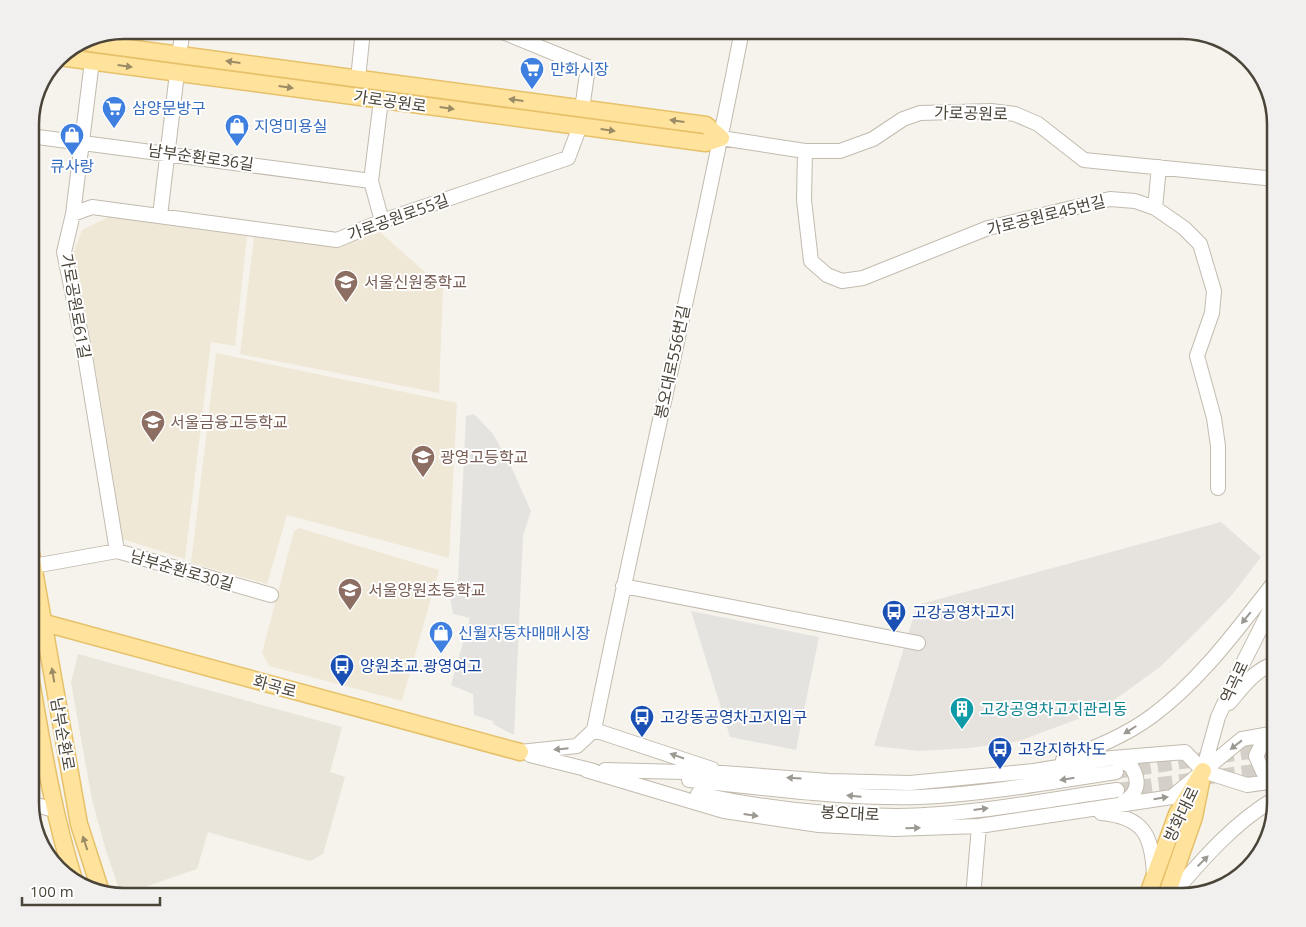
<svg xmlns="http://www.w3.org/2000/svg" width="1306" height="927" viewBox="0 0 1306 927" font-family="'Open Sans','Noto Sans KR',sans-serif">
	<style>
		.residential { fill: #eae5da }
		.industrial { fill: #e6e2dd }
		.education { fill: #efe8d6 }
		.parking { fill: #e5e3e0 }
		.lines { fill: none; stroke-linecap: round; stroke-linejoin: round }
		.minor-tunnel { stroke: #d4d0c8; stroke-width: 14; stroke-dasharray: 14 7; stroke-linecap: butt }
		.minor-casing { stroke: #c2bbae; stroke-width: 16 }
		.major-casing { stroke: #e6c16a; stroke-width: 19 }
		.minor { stroke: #fff; stroke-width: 14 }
		.major { stroke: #ffe39c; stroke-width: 16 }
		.oneway { fill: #9c8c66 }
		.oneway2 { fill: #9c9892 }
		.labels { text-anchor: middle; stroke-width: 4; stroke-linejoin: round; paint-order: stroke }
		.shop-label { font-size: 16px; fill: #366cbe; stroke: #fff; text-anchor: start }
		.street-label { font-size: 16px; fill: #4b4439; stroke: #fff }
		.education-label { font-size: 16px; fill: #785e54; stroke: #fff; text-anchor: start }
		.transit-label { font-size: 16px; fill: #164399; stroke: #fff; text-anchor: start }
		.culture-label { font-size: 16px; fill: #0d838f; stroke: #fff; text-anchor: start }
		.rim { fill: none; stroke: #4b4439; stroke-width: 2.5 }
	</style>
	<rect width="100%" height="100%" fill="#f6f3ec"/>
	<path class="residential" d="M78,654l264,73 -12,45 15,5 -22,77 -13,7 -102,-29 -11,37 -76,26 -15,-44 -14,-51 -21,-118z"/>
	<path class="industrial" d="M1221,522l40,35 -29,38 -34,35 -38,37 -36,26 -30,20 -75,28 -49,7 -51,3 -45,-5 43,-141z"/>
	<path class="education" d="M109,217l138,19 -12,110 -24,-4 -26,217 -62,-20 -32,-197 -18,-88 9,-24z
		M380,232l63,56 -4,105 -199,-39 14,-117 84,9z
		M216,353l241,50 -8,155 -162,-43 -20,69 -76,-21z
		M299,528l140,42 -37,131 -133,-35 -7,-13 32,-122z"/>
	<path class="parking" d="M474,414l19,20 17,30 21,47 -8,25 -9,199 -21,-11v-3l-19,-6 -1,-21 -22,-9 19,-67 -17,-4 -6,-33h11l8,-165z
		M691,611l128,26 -23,113 -66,-13z"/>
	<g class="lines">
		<path class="minor-tunnel" d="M1116,772l160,-24
			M1117,790l159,-22"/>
		<defs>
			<path id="minor" d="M498,30l90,37 -6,42
				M179,55l4,-25
				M92,61l-19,153 -9,38 19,92 34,207
				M358,79l5,-49
				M381,100l-10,81 11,40
				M30,136l341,45
				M721,138l84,13h35l33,-12 30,-20 17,-6 71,-2 24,3 23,10 46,36 192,19
				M805,151l-1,49 7,61 16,14 15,6 21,-3 125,-50 122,-29 25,2 20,7 29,20 16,16 14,47 -2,22 -15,43 17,62 4,28v42
				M1155,208l4,-41
				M73,214l19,-7 245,33 45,-19 186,-63 12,-32
				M160,216l17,-143
				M34,566l83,-15 154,44
				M623,586l295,57
				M1229,703c14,-16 26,-34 47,-40
				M594,730l118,39
				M1273,734l-9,6 -8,16 7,16 13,6
				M520,752l57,-6 17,-16c47,-234 103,-466 148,-700
				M530,755l64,16
				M1116,759l15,7c10,16 7,28 -10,38
				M1063,760c31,-12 62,-24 89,-44 50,-37 86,-88 124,-136
				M586,770l138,41 95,14 75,4 85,-3 193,-29 70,-58 34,-6
				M605,770l118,3 106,8 81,2 124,-12 78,-13 73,-6 18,19 44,14 29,-4
				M1203,771l15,-54 21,-46 37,-73
				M689,780c77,8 154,19 231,17 66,-3 131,-15 196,-25
				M698,794c65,14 133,22 200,22 73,-1 146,-16 219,-26
				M30,803l24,7
				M1101,813c43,4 51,22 53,62
				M973,897l6,-71
				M1170,897c31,-36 64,-75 106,-99"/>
			<path id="major" d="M90,43l616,82 15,13
				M59,57l647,86 15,-5
				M30,548l49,276 21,65
				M30,619l490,133
				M30,675c12,70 23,138 44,205
				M1147,897l30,-83 26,-43
				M1166,897l28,-80 7,-35"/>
		</defs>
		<use href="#minor" class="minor-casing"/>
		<use href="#major" class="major-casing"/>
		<use href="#minor" class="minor"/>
		<use href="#major" class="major"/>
	</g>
	<defs><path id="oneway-solid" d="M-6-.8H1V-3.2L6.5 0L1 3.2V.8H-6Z" transform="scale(1.25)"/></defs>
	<g class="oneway">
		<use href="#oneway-solid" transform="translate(233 62) rotate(-172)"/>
		<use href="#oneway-solid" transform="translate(125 66) rotate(8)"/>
		<use href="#oneway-solid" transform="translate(286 87) rotate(8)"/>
		<use href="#oneway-solid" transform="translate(516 100) rotate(-172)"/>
		<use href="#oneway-solid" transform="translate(447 108) rotate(8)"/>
		<use href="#oneway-solid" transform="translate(677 121) rotate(-172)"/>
		<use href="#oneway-solid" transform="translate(608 130) rotate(8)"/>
		<use href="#oneway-solid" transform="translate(53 675) rotate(-100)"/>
		<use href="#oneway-solid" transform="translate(85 843) rotate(-108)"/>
	</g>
	<g class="oneway2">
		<use href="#oneway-solid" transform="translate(1246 618) rotate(129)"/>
		<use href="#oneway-solid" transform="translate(1130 730) rotate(148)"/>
		<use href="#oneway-solid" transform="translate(1236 745) rotate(142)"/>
		<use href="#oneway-solid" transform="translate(561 749) rotate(174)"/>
		<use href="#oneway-solid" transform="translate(677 756) rotate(-161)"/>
		<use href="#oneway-solid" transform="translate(794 778) rotate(-176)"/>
		<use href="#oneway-solid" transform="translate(1067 779) rotate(171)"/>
		<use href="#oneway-solid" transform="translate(854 796) rotate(-175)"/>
		<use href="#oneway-solid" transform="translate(1161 798) rotate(-9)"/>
		<use href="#oneway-solid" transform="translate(981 809) rotate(-7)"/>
		<use href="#oneway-solid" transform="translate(751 815) rotate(8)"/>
		<use href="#oneway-solid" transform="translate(913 828) rotate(-1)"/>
		<use href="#oneway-solid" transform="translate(1203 861) rotate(-45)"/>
	</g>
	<defs>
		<symbol id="supermarket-pin" viewBox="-11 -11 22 30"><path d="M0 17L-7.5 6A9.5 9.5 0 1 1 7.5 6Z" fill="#3f7fe0" stroke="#fff"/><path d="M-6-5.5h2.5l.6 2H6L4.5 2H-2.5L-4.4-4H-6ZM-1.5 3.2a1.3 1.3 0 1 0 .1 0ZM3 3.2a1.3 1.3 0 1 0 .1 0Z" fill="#fff"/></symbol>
		<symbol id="shop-pin" viewBox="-11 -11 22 30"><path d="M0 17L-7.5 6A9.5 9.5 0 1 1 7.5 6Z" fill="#3f7fe0" stroke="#fff"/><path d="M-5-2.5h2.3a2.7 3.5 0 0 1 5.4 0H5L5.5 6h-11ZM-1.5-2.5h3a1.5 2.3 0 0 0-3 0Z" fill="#fff"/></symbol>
		<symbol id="school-pin" viewBox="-11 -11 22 30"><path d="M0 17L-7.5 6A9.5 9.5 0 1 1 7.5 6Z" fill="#8d6e63" stroke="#fff"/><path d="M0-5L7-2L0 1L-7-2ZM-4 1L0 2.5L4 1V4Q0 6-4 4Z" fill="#fff"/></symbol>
		<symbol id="bus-pin" viewBox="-11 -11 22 30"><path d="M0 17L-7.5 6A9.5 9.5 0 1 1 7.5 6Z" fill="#1a4fb4" stroke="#fff"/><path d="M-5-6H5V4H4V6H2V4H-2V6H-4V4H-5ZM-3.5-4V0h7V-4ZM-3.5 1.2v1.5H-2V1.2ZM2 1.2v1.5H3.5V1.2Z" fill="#fff"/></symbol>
		<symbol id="building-pin" viewBox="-11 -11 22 30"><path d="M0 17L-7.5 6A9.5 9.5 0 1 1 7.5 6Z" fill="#0f9aa8" stroke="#fff"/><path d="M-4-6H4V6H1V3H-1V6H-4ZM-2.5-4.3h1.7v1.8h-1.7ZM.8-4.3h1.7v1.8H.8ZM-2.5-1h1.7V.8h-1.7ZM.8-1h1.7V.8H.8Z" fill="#fff"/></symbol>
	</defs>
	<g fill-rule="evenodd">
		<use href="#supermarket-pin" x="518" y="55" width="28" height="38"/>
		<use href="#supermarket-pin" x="100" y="94" width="28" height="38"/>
		<use href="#shop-pin" x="223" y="112" width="28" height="38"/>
		<use href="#shop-pin" x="58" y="121" width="28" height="38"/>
		<use href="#school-pin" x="332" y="268" width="28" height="38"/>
		<use href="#school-pin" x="139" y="408" width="28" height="38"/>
		<use href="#school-pin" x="409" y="443" width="28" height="38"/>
		<use href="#school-pin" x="336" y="576" width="28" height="38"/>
		<use href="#bus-pin" x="880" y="598" width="28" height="38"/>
		<use href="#shop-pin" x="427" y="619" width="28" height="38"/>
		<use href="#bus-pin" x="328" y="652" width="28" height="38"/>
		<use href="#building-pin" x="948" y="695" width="28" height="38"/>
		<use href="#bus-pin" x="628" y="703" width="28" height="38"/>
		<use href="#bus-pin" x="986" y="735" width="28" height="38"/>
	</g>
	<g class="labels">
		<g class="shop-label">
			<text x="550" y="75">만화시장</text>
			<text x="132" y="114">삼양문방구</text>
			<text x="254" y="132">지영미용실</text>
			<text x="72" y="172" text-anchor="middle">큐사랑</text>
			<text x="458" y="639">신월자동차매매시장</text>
		</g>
		<g class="street-label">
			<text transform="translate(390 101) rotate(8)" y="6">가로공원로</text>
			<text transform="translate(971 113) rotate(1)" y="6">가로공원로</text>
			<text transform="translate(201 157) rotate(8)" y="6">남부순환로36길</text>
			<text transform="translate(1046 215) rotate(-14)" y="6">가로공원로45번길</text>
			<text transform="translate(398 217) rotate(-20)" y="6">가로공원로55길</text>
			<text transform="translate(76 306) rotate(80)" y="6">가로공원로61길</text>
			<text transform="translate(672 362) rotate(-78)" y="6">봉오대로556번길</text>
			<text transform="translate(182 570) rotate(16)" y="6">남부순환로30길</text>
			<text transform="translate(1234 682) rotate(-65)" y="6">역곡로</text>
			<text transform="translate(275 686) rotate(15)" y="6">화곡로</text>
			<text transform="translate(63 734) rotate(80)" y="6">남부순환로</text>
			<text transform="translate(850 813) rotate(3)" y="6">봉오대로</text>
			<text transform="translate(1181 814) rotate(-64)" y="6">방화대로</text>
		</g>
		<g class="education-label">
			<text x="364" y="288">서울신원중학교</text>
			<text x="170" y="428">서울금융고등학교</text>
			<text x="440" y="463">광영고등학교</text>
			<text x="368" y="596">서울양원초등학교</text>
		</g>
		<g class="transit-label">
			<text x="912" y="618">고강공영차고지</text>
			<text x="360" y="672">양원초교.광영여고</text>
			<text x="660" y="723">고강동공영차고지입구</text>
			<text x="1018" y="755">고강지하차도</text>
		</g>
		<g class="culture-label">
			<text x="980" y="715">고강공영차고지관리동</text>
		</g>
	</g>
	<path d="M0 0H1306V927H0ZM124 39H1182A85 85 0 0 1 1267 124V803A85 85 0 0 1 1182 888H124A85 85 0 0 1 39 803V124A85 85 0 0 1 124 39Z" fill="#f1f0ef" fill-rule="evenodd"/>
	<path class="rim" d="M124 39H1182A85 85 0 0 1 1267 124V803A85 85 0 0 1 1182 888H124A85 85 0 0 1 39 803V124A85 85 0 0 1 124 39Z"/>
	<path d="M22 897v8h138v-8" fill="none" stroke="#4b4439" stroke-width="2.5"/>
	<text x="30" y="897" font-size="15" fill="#4b4439" stroke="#ffffff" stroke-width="4" paint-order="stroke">100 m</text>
</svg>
